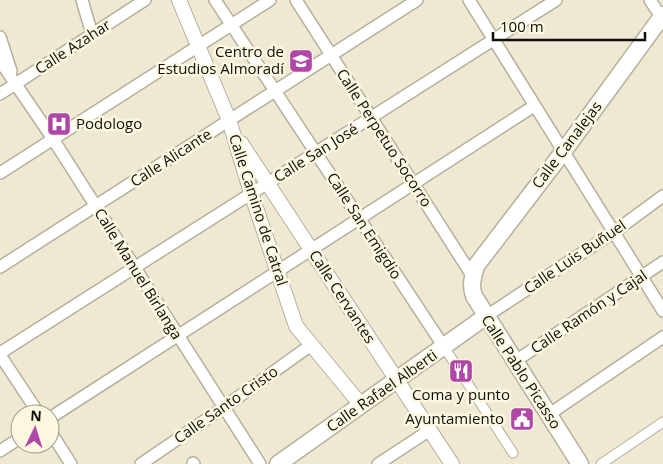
<svg xmlns="http://www.w3.org/2000/svg" width="663" height="464" viewBox="0 0 663 464" font-family="'Open Sans',sans-serif">
	<style>
		.lines { fill: none; stroke-linecap: round; stroke-linejoin: round }
		.pedestrian-casing { stroke: #b5b09c; stroke-width: 11 }
		.minor-casing { stroke: #b5b09c; stroke-width: 14 }
		.tertiary-casing { stroke: #b5b09c; stroke-width: 16 }
		.secondary-casing { stroke: #b5b09c; stroke-width: 19 }
		.pedestrian { stroke: #fff; stroke-width: 9 }
		.minor { stroke: #fff; stroke-width: 11 }
		.tertiary { stroke: #fff; stroke-width: 14 }
		.secondary { stroke: #fff; stroke-width: 16 }
		.labels { text-anchor: middle; stroke-width: 5; stroke-linejoin: round; paint-order: stroke }
		.street-label { font-size: 15px; fill: #110f08; stroke: #fcf7e1 }
		.poi-label { font-size: 15px; fill: #110f08; stroke: #fcf7e1; text-anchor: end }
	</style>
	<rect width="100%" height="100%" fill="#efe9d4"/>
	<g class="lines">
		<defs>
			<path id="pedestrian" d="M444,347l69,106
				M601,464l62,-42"/>
			<path id="minor" d="M82,0l10,34
				M215,0l229,347
				M296,0l177,277
				M469,0l194,311
				M650,0l13,20
				M0,37l11,34
				M0,61l53,78 207,325
				M0,94l145,-94
				M0,173l270,-173
				M0,267l417,-267
				M485,317l129,-85 49,-36
				M0,353l556,-353
				M0,355l39,59
				M514,362l149,-100
				M548,415l115,-78
				M50,418l484,-312
				M50,431l21,33
				M0,451l20,-13
				M193,463l1,1
				M141,464l82,-56 88,-63
				M378,464l52,-34"/>
			<path id="tertiary" d="M179,0l50,120 22,73 45,133 65,79
				M241,143l211,321"/>
			<path id="secondary" d="M278,464l207,-147
				M580,464l-106,-168c-4,-11 -1,-19 2,-30l87,-114 100,-137"/>
		</defs>
		<use href="#pedestrian" class="pedestrian-casing"/>
		<use href="#minor" class="minor-casing"/>
		<use href="#tertiary" class="tertiary-casing"/>
		<use href="#secondary" class="secondary-casing"/>
		<use href="#pedestrian" class="pedestrian"/>
		<use href="#minor" class="minor"/>
		<use href="#tertiary" class="tertiary"/>
		<use href="#secondary" class="secondary"/>
	</g>
	<defs>
		<symbol id="school-square" viewBox="-11 -11 22 22"><rect x="-9" y="-9" width="18" height="18" rx="4" fill="#b046a6" stroke="#fcf7e1"/><path d="M0-5L7-2L0 1L-7-2ZM-4 1L0 2.5L4 1V4Q0 6-4 4Z" fill="#fff"/></symbol>
		<symbol id="hospital-square" viewBox="-11 -11 22 22"><rect x="-9" y="-9" width="18" height="18" rx="4" fill="#b046a6" stroke="#fcf7e1"/><path d="M-5-5h3v3.5h4V-5h3V5h-3V1.5h-4V5h-3Z" fill="#fff"/></symbol>
		<symbol id="restaurant-square" viewBox="-11 -11 22 22"><rect x="-9" y="-9" width="18" height="18" rx="4" fill="#b046a6" stroke="#fcf7e1"/><path d="M-5-6h1v4h1v-4h1v4h1v-4h1v5L-1.5 .5V6h-2V.5L-5-1ZM5-6V6H3V1.5H1.5Q1.5-4 5-6Z" fill="#fff"/></symbol>
		<symbol id="civic-square" viewBox="-11 -11 22 22"><rect x="-9" y="-9" width="18" height="18" rx="4" fill="#b046a6" stroke="#fcf7e1"/><path d="M-.6-6.5H3V-4.5H.6V-3L4-1V1h2V6H-6V1h2V-1L-.6-3ZM-1.2 2.5V6h2.4V2.5Z" fill="#fff"/></symbol>
	</defs>
	<g fill-rule="evenodd">
		<use href="#school-square" x="287" y="47" width="28" height="28"/>
		<use href="#hospital-square" x="45" y="110" width="28" height="28"/>
		<use href="#restaurant-square" x="447" y="357" width="28" height="28"/>
		<use href="#civic-square" x="508" y="405" width="28" height="28"/>
	</g>
	<g class="labels">
		<g class="street-label">
			<text transform="translate(73 47) rotate(-33)" y="5">Calle Azahar</text>
			<text transform="translate(384 138) rotate(57)" y="5">Calle Perpetuo Socorro</text>
			<text transform="translate(567 145) rotate(-53)" y="5">Calle Canalejas</text>
			<text transform="translate(316 153) rotate(-32)" y="5">Calle San José</text>
			<text transform="translate(171 158) rotate(-33)" y="5">Calle Alicante</text>
			<text transform="translate(258 210) rotate(72)" y="5">Calle Camino de Catral</text>
			<text transform="translate(364 226) rotate(57)" y="5">Calle San Emigdio</text>
			<text transform="translate(575 257) rotate(-34)" y="5">Calle Luis Buñuel</text>
			<text transform="translate(138 274) rotate(58)" y="5">Calle Manuel Birlanga</text>
			<text transform="translate(342 297) rotate(57)" y="5">Calle Cervantes</text>
			<text transform="translate(589 312) rotate(-34)" y="5">Calle Ramón y Cajal</text>
			<text transform="translate(521 372) rotate(57)" y="5">Calle Pablo Picasso</text>
			<text transform="translate(382 391) rotate(-35)" y="5">Calle Rafael Alberti</text>
			<text transform="translate(226 405) rotate(-35)" y="5">Calle Santo Cristo</text>
		</g>
		<g class="poi-label">
			<text x="284" y="57">Centro de<tspan x="284" dy="17">Estudios Almoradí</tspan></text>
			<text x="76" y="129" text-anchor="start">Podologo</text>
			<text x="461" y="400" text-anchor="middle">Coma y punto</text>
			<text x="504" y="424">Ayuntamiento</text>
		</g>
	</g>
	<g transform="translate(35 429) rotate(4)"><circle r="24" fill="#fcf7e1" stroke="#9e9a8a"/>
	<path d="M0-4L9 19L0 12L-9 19Z" fill="#b046a6"/>
	<text y="-8" font-size="14" font-weight="bold" text-anchor="middle" fill="#110f08">N</text>
	</g>
	<path d="M493 32v8h152v-8" fill="none" stroke="#110f08" stroke-width="2.5"/>
	<text x="500" y="32" font-size="15" fill="#110f08" stroke="#fcf7e1" stroke-width="4" paint-order="stroke">100 m</text>
</svg>
